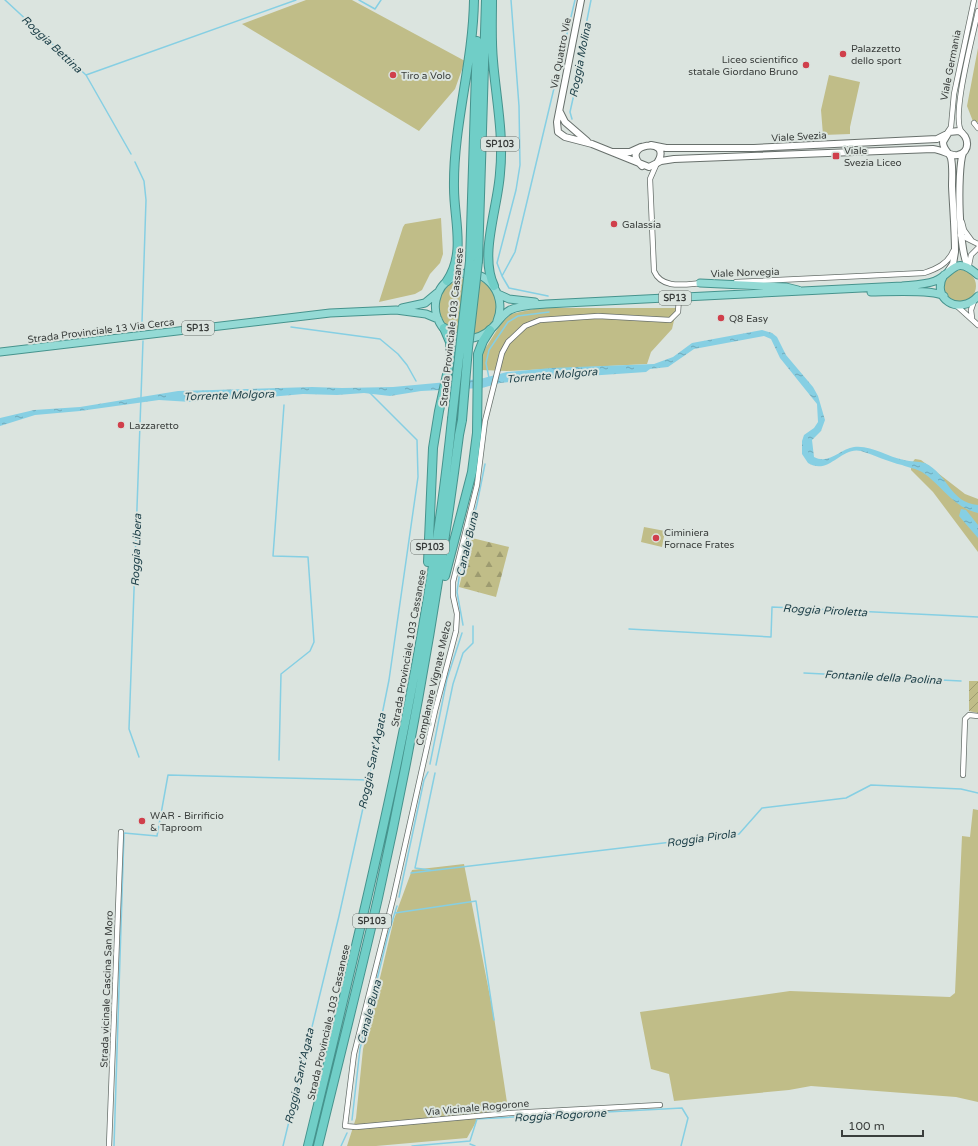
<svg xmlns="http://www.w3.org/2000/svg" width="978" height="1146" viewBox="0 0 978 1146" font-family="'Varela Round',sans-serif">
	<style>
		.green { fill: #c0bd88 }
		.forest { fill: url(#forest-firs) }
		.garden { fill: url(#garden-furrows) }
		.water { fill: url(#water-ripples) }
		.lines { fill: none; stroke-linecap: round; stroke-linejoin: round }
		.stream { stroke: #86cfe3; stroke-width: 1.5 }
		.minor-casing { stroke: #68706c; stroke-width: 6 }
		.tertiary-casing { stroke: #68706c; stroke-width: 8 }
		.primary-casing { stroke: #46938d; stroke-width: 9 }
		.trunk-casing { stroke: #46938d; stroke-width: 10 }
		.minor { stroke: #fff; stroke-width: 4.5 }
		.tertiary { stroke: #fff; stroke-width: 6 }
		.primary { stroke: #94dad5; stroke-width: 7 }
		.trunk { stroke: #70cec7; stroke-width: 8 }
		.trunk-bridge-casing { stroke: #46938d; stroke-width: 10; stroke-linecap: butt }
		.trunk-bridge { stroke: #70cec7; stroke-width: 8 }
		.poi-dot { fill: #d03f4b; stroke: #dbe4df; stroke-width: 1.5 }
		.labels { text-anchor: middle; stroke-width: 4; stroke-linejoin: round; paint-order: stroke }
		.shield { fill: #dbe4df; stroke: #6a706d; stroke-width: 1 }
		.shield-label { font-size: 9px; font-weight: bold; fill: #3a3e3c }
		.poi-label { font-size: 10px; fill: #3a3e3c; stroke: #dbe4df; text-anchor: start }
		.street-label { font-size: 10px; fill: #3a3e3c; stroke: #dbe4df }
		.water-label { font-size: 11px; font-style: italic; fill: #1c3f48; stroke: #dbe4df }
	</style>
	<defs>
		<pattern id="forest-firs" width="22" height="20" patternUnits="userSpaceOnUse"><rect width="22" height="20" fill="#c0bd88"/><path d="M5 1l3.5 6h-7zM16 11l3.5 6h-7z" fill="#9d9b70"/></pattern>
		<pattern id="garden-furrows" width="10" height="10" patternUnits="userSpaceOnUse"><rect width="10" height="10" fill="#c0bd88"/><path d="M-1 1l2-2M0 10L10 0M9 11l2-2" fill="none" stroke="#9d9b70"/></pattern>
		<pattern id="water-ripples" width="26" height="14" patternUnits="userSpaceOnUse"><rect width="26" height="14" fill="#86cfe3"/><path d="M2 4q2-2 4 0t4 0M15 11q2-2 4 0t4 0" fill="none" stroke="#6fa9b9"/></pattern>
	</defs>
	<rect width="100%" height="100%" fill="#dbe4df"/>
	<path class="green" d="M306,0h46l113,61 -10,28 -36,42 -177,-107z
		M978,48v74l-4,2 -7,-18z
		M829,75l31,7 -10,45v7l-27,1 -2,-25z
		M441,218l2,36 -3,9 -10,11 -8,16 -7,4 -36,8 24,-75 2,-3z
		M944 286a16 16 0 1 1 32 0a16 16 0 1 1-32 0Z
		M439 307a29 29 0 1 1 58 0a29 29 0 1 1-58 0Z
		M539,308h138l-5,21 -21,23 -4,12 -140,7 -26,-1 2,-18 19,-30 9,-8z
		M915,459l6,1 44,34 13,5v53l-45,-60 -22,-22v-6z
		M644,527l21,4 -3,16 -21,-5z
		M973,809l5,1v292l-22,-5 -145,-11 -22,4 -115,11 -5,-27 -18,-5 -11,-57 150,-21 160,6 5,-4 7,-157 8,1z
		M464,864l30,153 14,92 -27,4 -14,25 -91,8h-29l9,-28 7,-69 31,-130 18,-49z"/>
	<path class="forest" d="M472,538l37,9 -13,50 -37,-10z"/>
	<path class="garden" d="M969,681h9v32l-9,-2z"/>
	<path class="water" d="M762,330l10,3 5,4 9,18 27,32 5,9 7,24 -4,11 -9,9 2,17c15,8 26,-8 40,-10 18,-2 33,10 50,13 7,2 14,1 21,3 23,11 25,40 53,42v8c-26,-6 -35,-27 -56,-41 -7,-4 -13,-4 -20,-7 -14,-3 -27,-10 -41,-14 -20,-5 -32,25 -53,12l-6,-9v-13l2,-6 10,-7 4,-6 -1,-18 -37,-46 -9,-19 -7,-3 -70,13 -26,18 -18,2 -4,3 -118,8 -28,3 -18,5 -61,3 -31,5 -26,-3 -27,2 -34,-1 -45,4 -47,1 -20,3 -32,-2 -79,11 -45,4 -35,11v-8l34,-8 46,-3 98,-16 134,-4 30,1 51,-1 87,-8 27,-7 44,-4 103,-4 19,-7 19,-14z
		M961,509l5,1 12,15v13l-19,-22z"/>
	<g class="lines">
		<path class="stream" d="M5,0l81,75 45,79
			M359,0l16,9 6,-9
			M86,75l210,-75
			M572,119l-2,-7 12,-54 1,-18 8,-40
			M135,162l9,19 2,19 -4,122
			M502,276l-5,-13 19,-73 4,-25 -1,-59 -8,-106
			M548,296l-39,-8 -7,-12 13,-24 60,-252
			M291,327l89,12 18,15 9,11 9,16
			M489,378l-3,-15 3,-13 19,-28 10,-6 31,-4
			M463,625l-6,-33 3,-21 17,-67 8,-40
			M629,629l142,8 1,-30 206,10
			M804,673l157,8
			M139,757l-10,-28 14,-388
			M279,760l2,-86 29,-23 4,-9 -6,-85 -35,-1 11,-151
			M430,764l17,-85 15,-46
			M436,765l17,-81 10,-31 10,-10v-17
			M430,870l-15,-2 20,-95
			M411,873l328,-39 23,-26 84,-10 25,-13 90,4 17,4
			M399,897l25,-117 4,-8
			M395,913l81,-12 18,119
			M352,1120l8,-71 28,-114 9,-29
			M470,1144l5,2
			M114,1146l10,-313 33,3 11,-61 201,5
			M283,1146l56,-230 26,-117 24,-119 29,-203 -1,-37 -48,-48
			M341,1146l6,-13
			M412,1146l58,-5 7,-22 205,-11 6,10 -7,28"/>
		<defs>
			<path id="minor" d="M974,123l4,5
				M962,132c-12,-13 12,-100 16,-121
				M947,133l4,-6 3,-33 20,-94
				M657,163l-7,16 4,92c8,19 32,13 49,12
				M962,222l2,8 8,11
				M960,235l18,9
				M969,265l2,-10 7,-7
				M736,282l188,-9c12,-4 24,-9 29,-22
				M957,306l21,19
				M972,318l-1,-8 3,-9
				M963,775l2,-56 4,-4 9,1
				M660,1105l-149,8 -155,14 -11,-1 9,-72 39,-155 42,-188 21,-80 1,-17 -4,-18v-14l24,-97 8,-64 17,-68 6,-11 17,-16 15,-6 58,-4 72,4 8,-8 1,-14
				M109,1146l12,-314"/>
			<path id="tertiary" d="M581,0l-24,122 1,10 7,5 27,7 57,23 12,-6 13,-2 259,-10c10,1 19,8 25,6 13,-3 11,-19 1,-24l-10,1 -6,10c0,8 6,10 8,16 2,9 1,20 1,28 1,22 3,44 3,66l-2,12 -4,6
				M560,112l5,10 22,19
				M651,145l15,3h88l183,-9 8,-4
				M613,152h17l11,-5
				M963,153c-6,16 -5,105 7,116
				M642,166c-25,-22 33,-31 15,-3"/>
			<path id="primary" d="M944,275c-14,23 15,42 34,21
				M700,283l86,4 12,3
				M871,292c15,0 62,-3 73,4
				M498,294l11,5 26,3
				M402,308l23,-5 12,-10
				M497,321c12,-28 -15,-59 -44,-44 -9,5 -15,13 -17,23 -2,10 1,21 8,29 13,12 33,13 47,0 7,-6 10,-14 19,-19 10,-5 24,-5 36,-6 118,-5 237,-11 356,-18 11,-1 22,-1 33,-5 19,-8 19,-27 43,-6
				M0,352l330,-39 66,-3 30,4 12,5"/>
			<path id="trunk" d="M492,0c0,20 -1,40 1,61 3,37 11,74 7,112 -2,34 -21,82 -6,113
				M470,261l7,-220
				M478,261l8,-261
				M447,281c19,-28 7,-61 7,-93 -1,-63 19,-124 20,-188
				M428,562l5,-114 6,-37 12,-55 -1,-14 -6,-14
				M445,576l27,-104 5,-39 1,-79 5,-13 7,-11
				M308,1146c58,-240 119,-481 144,-727
				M318,1146c20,-83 41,-165 60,-248 34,-153 61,-307 81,-463l3,-15"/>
		</defs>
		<use href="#minor" class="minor-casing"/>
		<use href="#tertiary" class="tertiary-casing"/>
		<use href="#primary" class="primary-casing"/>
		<use href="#trunk" class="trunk-casing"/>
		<use href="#minor" class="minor"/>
		<use href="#tertiary" class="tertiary"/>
		<use href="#primary" class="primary"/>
		<use href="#trunk" class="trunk"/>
		<defs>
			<path id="trunk-bridge" d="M452,419l18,-158
				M462,420l6,-72 10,-87"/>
		</defs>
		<use href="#trunk-bridge" class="trunk-bridge-casing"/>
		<use href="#trunk-bridge" class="trunk-bridge"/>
	</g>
	<g class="poi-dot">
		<circle cx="843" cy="54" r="4"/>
		<circle cx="806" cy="65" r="4"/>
		<circle cx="393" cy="75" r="4"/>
		<rect x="832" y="152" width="8" height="8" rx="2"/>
		<circle cx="614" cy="224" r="4"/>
		<circle cx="721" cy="318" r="4"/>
		<circle cx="121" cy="425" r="4"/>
		<circle cx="656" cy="538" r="4"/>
		<circle cx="142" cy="821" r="4"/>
	</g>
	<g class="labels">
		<g class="shield">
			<rect x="481" y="137" width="38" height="14" rx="3"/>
			<rect x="659" y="291" width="32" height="14" rx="3"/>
			<rect x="182" y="321" width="32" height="14" rx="3"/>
			<rect x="411" y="540" width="38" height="14" rx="3"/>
			<rect x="353" y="914" width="38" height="14" rx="3"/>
		</g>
		<g class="shield-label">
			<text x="500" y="147">SP103</text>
			<text x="675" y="301">SP13</text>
			<text x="198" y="331">SP13</text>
			<text x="430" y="550">SP103</text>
			<text x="372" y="924">SP103</text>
		</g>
		<g class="poi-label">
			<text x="851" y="52">Palazzetto<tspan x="851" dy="12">dello sport</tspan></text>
			<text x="798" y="63" text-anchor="end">Liceo scientifico<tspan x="798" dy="12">statale Giordano Bruno</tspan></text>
			<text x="401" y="79">Tiro a Volo</text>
			<text x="844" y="154">Viale<tspan x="844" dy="12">Svezia Liceo</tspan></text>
			<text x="622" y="228">Galassia</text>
			<text x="729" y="322">Q8 Easy</text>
			<text x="129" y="429">Lazzaretto</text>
			<text x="664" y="536">Ciminiera<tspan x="664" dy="12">Fornace Frates</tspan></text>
			<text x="150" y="819">WAR - Birrificio<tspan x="150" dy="12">&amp; Taproom</tspan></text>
		</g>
		<g class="street-label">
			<text transform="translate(560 53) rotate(-79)" y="4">Via Quattro Vie</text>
			<text transform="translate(950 65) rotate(-79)" y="4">Viale Germania</text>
			<text transform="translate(799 136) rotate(-3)" y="4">Viale Svezia</text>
			<text transform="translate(745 272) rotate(-2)" y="4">Viale Norvegia</text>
			<text transform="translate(451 327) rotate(-84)" y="4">Strada Provinciale 103 Cassanese</text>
			<text transform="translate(101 330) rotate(-7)" y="4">Strada Provinciale 13 Via Cerca</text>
			<text transform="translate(408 648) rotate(-80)" y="4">Strada Provinciale 103 Cassanese</text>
			<text transform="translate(433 683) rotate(-77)" y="4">Complanare Vignate Melzo</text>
			<text transform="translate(106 989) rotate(-88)" y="4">Strada vicinale Cascina San Moro</text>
			<text transform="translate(328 1022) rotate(-77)" y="4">Strada Provinciale 103 Cassanese</text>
			<text transform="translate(477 1107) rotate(-5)" y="4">Via Vicinale Rogorone</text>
		</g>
		<g class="water-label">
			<text transform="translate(52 44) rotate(43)" y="4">Roggia Bettina</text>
			<text transform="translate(580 60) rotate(-79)" y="4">Roggia Molina</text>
			<text transform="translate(552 375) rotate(-5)" y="4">Torrente Molgora</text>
			<text transform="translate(229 395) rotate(-2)" y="4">Torrente Molgora</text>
			<text transform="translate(467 544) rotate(-77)" y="4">Canale Buna</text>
			<text transform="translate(136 550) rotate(-88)" y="4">Roggia Libera</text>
			<text transform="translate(825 610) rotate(3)" y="4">Roggia Piroletta</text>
			<text transform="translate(883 677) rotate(3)" y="4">Fontanile della Paolina</text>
			<text transform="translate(372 761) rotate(-78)" y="4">Roggia Sant'Agata</text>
			<text transform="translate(701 838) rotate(-8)" y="4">Roggia Pirola</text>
			<text transform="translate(369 1012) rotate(-75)" y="4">Canale Buna</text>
			<text transform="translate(299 1076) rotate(-77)" y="4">Roggia Sant'Agata</text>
			<text transform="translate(560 1115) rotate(-3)" y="4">Roggia Rogorone</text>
		</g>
	</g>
	<path d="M842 1130v6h81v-6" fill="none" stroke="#3a3e3c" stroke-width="2"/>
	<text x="848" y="1130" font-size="12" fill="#3a3e3c" stroke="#dbe4df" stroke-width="3" paint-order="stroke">100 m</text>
</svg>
